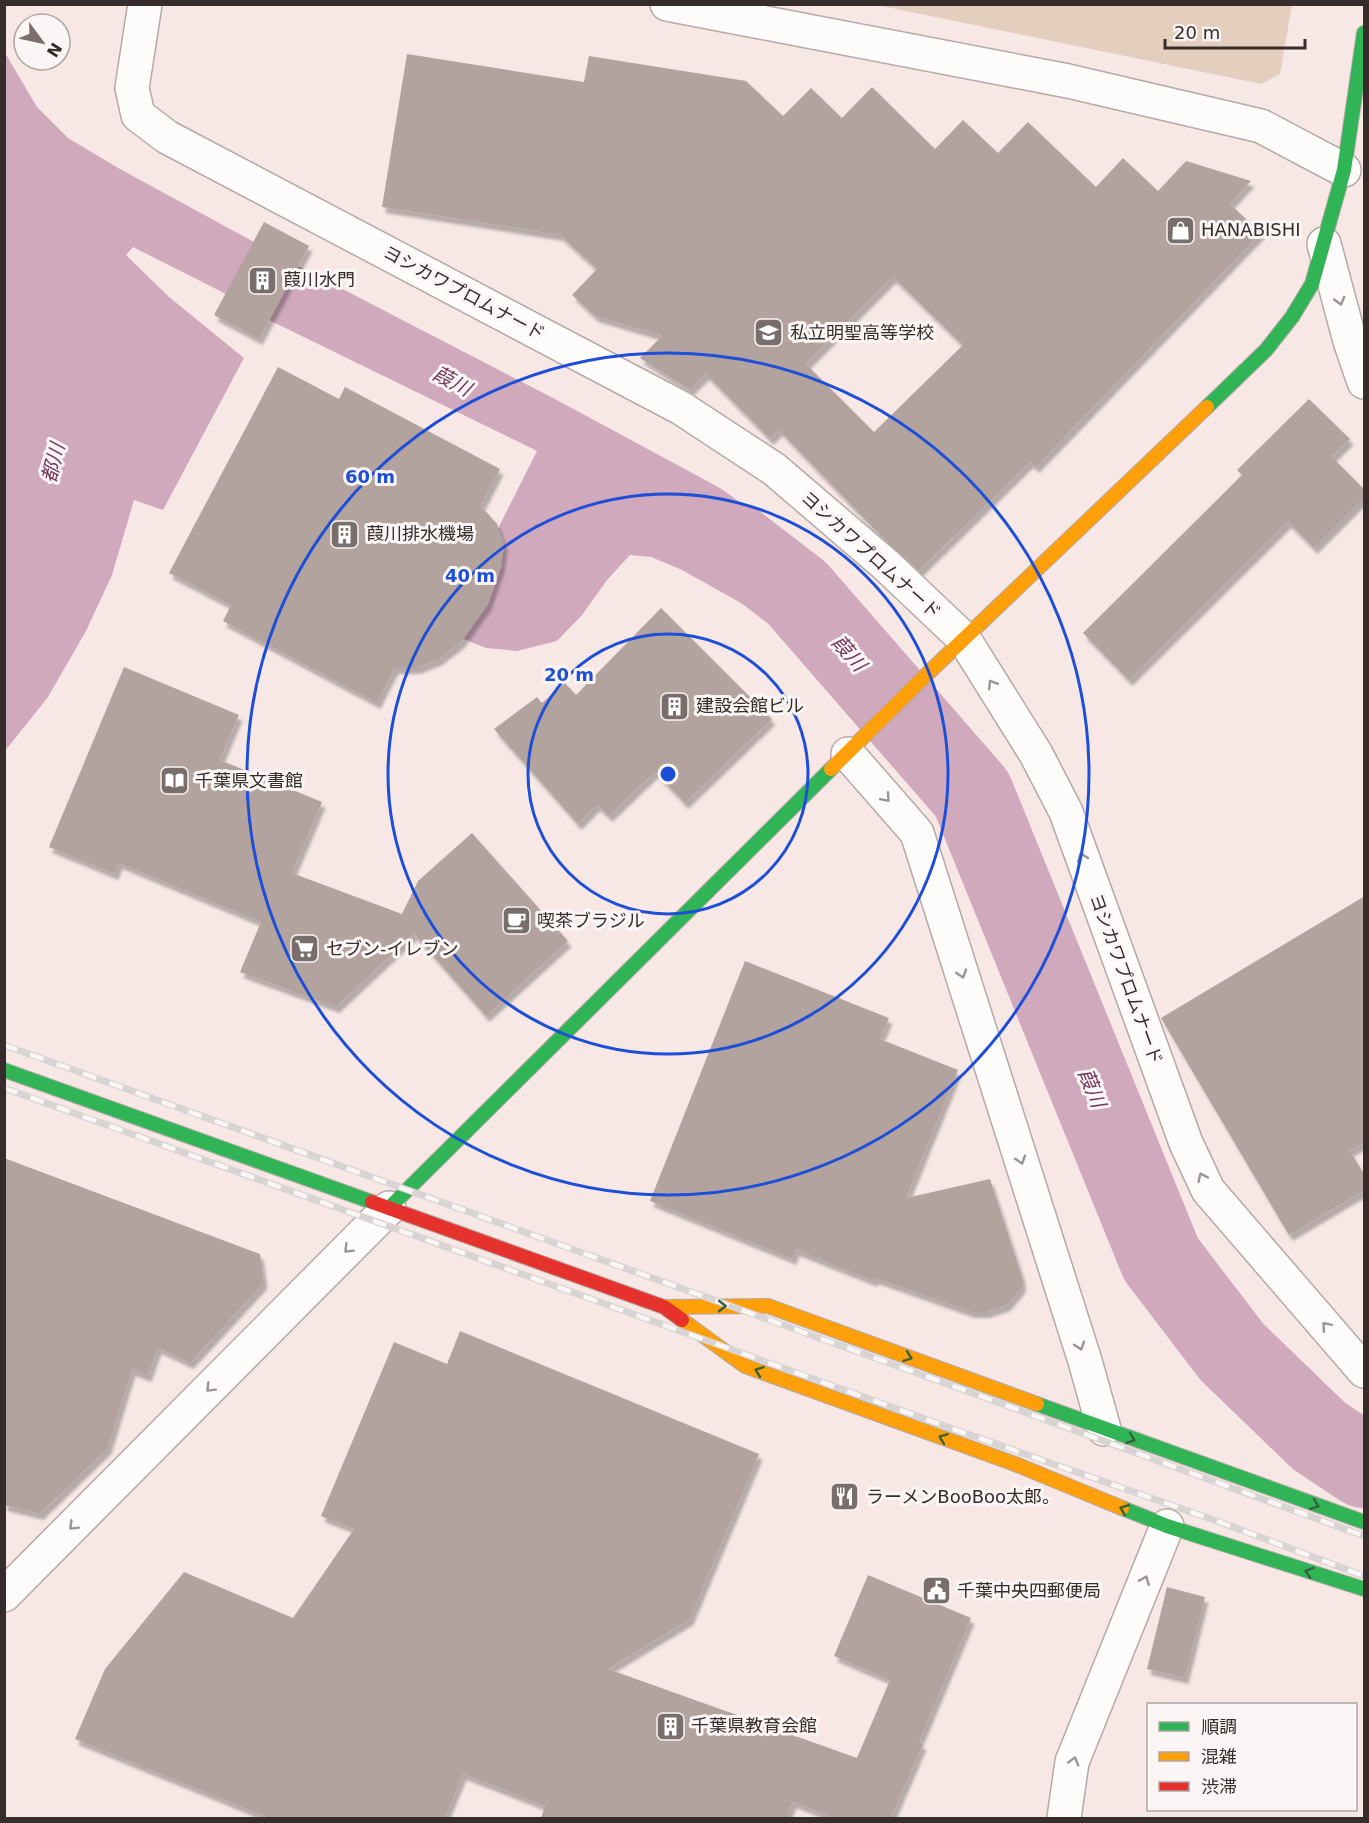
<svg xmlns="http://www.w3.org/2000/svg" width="1369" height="1823" viewBox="0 0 1369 1823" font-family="'DejaVu Sans','Noto Sans JP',sans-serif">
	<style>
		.green { fill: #e4cfbe }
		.water { fill: #d0a9bc }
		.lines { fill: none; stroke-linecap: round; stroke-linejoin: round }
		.river { stroke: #d0a9bc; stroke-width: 84 }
		.building { fill: #b3a39e; fill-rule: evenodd; filter: url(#shadow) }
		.street-casing { stroke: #b4a9a7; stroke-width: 36 }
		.fast-casing { stroke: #b4a9a7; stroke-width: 16 }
		.slow-casing { stroke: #b4a9a7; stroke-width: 16 }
		.jam-casing { stroke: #b4a9a7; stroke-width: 16 }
		.street { stroke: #fefcfb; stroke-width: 33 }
		.fast { stroke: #30b455; stroke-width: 14 }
		.slow { stroke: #ff9f0a; stroke-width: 14 }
		.jam { stroke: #e5322d; stroke-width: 14 }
		.rail-casing { stroke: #d8d4d3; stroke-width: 7 }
		.rail { stroke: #fbf6f5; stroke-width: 4.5; stroke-dasharray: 14; stroke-linecap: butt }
		.oneway { stroke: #9a9493 }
		.oneway2 { stroke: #34623c }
		.ring { fill: none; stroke: #1d4ed8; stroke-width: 3 }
		.labels { text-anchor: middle; stroke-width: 6; stroke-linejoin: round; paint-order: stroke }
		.poi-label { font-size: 18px; fill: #362c2b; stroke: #fbf6f5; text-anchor: start }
		.street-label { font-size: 18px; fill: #362c2b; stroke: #fbf6f5 }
		.water-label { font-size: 20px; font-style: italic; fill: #75375e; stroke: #fbf6f5 }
		.centre { fill: #1d4ed8; stroke: #fbf6f5; stroke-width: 3 }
		.ring-label { font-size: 18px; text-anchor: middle; font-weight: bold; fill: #1d4ed8; stroke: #fbf6f5; stroke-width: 6; stroke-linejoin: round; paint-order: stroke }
	</style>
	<defs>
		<filter id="shadow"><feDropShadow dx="3.5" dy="6" stdDeviation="1.5" flood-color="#0004"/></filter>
	</defs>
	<rect width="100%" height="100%" fill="#f7e8e6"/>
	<path class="green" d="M877,5h415l-12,69 -19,10z"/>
	<path class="water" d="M4,51l33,56 31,31 52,31 134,73 -28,52 -93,-47 -7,8 43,42 75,61 -81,152 -29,-10 -22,75 -26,56 -38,66 -43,54z
		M298,266l257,133 165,89 38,27 27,24 58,65 -39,39 -30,-27 -33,-13 -61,-34 -29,-12 -21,-2 -23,25 -25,35 -25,26 -40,10 -31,-3 -40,-16 91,-181 -268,-131z"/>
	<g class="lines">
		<path class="river" d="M736,546l61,47 175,201 189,465 71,93 87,84 45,30"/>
	</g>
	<path class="building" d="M407,54l177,28 5,-26 157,25 37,35 28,-28 31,30 30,-31 63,62 28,-29 35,33 30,-31 68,65 27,-29 35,33 28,-30 65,20 -21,23 31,29 -225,234 -6,-5 -111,109 -36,-33 -104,-108 -9,9 -64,-65 -16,16 -50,-32 22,-22 -67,-20 -23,-21 25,-26 -37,-34 -178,-28zM893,277l70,68 -89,87 -68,-68z
		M264,222l45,24 -50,93 -45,-24z
		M278,367l61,32 6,-12 155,82 -19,37 16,18 7,21 -3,22 -13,37 -27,38 -22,17 -22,9h-22l-18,35 -154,-82 8,-16 -62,-32z
		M1309,399l41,40 -18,18 33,33v7l-51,51 -26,-26 -159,158 -46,-47 159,-158 -5,-5z
		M661,608l111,111 -87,84 -30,-31 -46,44 -12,-11 -19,19 -84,-95 43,-32 5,6 23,-20 11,12z
		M124,667l115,48 -19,45 102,42 -30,71 110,41 16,-33 54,-48 96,108 -82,75 -72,-82 -78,73 -96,-35 21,-50 -142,-59 -4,11 -66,-27z
		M1365,896v246l-15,9 15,25v14l-76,45 -128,-217z
		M745,961l144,57 -9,21 78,31 -52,128 84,-19 32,98v10l-15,18 -21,7h-15l-96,-34 -1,3 -78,-31 -3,9 -143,-58z
		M4,1158l256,96 4,29 -74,80 -32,-15 -10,28 -16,-6 -24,78 -68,66 -36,-9z
		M460,1331l299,123 -69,165 -82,50 249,89 33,-78 -56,-24 34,-81 103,43 -52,124 4,2 -32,74h-58l-40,-16 -6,16h-246l4,-12 -82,-32 -18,44h-176l-194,-79 30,-70 79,-97 109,46 61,-89 -33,-13 73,-174 53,22z
		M1167,1587l38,10 -20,81 -38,-9z"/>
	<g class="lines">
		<defs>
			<path id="street" d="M145,4l-13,84 6,27 29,22 514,271 93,61 112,96 78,74 72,115 30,58 120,331 22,47 156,181
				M667,4l401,77 193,45 83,44
				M1324,244l26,97 14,41
				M848,754l69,79 168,528 19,68
				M4,1595l385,-387
				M1064,1818l8,-56 95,-236"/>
			<path id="fast" d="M1207,407l59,-57 26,-33 20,-33 32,-114 20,-137
				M4,1070l368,132
				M389,1208l442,-439
				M1037,1404l327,118
				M1122,1508l45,18 197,63"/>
			<path id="slow" d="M831,769l92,-91 284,-271
				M664,1307l104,-1 269,98
				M682,1320l63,46 270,98 107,44"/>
			<path id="jam" d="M372,1202l292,105 18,13"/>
		</defs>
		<use href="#street" class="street-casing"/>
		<use href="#fast" class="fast-casing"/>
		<use href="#slow" class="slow-casing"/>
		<use href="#jam" class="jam-casing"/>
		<use href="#street" class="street"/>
		<use href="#fast" class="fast"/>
		<use href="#slow" class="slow"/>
		<use href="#jam" class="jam"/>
		<defs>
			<path id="rail" d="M4,1045l949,341 411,150
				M4,1088l935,336 278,97 147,55"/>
		</defs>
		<use href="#rail" class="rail-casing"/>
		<use href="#rail" class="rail"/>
	</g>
	<defs><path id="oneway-chevron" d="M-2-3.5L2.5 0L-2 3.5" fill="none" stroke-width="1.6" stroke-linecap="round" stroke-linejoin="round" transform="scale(1.5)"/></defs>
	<g class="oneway">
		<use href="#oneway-chevron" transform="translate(1340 301) rotate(75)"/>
		<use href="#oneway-chevron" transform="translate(992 684) rotate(-122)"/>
		<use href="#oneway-chevron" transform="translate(886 798) rotate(49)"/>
		<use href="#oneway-chevron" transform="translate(1082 857) rotate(-110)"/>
		<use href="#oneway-chevron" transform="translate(962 974) rotate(72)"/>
		<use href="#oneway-chevron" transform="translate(1021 1160) rotate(72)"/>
		<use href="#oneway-chevron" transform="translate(1202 1177) rotate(-115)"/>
		<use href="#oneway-chevron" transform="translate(348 1249) rotate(135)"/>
		<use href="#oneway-chevron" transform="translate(1326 1326) rotate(-131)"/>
		<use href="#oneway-chevron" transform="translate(1080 1346) rotate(72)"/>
		<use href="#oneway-chevron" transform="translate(210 1388) rotate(135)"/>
		<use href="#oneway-chevron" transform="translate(73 1526) rotate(135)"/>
		<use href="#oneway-chevron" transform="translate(1145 1580) rotate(-68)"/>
		<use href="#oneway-chevron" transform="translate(1074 1761) rotate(-74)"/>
	</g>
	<g class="oneway2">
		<use href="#oneway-chevron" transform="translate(722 1306)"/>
		<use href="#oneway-chevron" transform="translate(908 1357) rotate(20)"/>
		<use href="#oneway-chevron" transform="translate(759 1371) rotate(-160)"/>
		<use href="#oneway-chevron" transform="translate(943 1438) rotate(-160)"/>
		<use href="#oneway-chevron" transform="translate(1131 1439) rotate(20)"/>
		<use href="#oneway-chevron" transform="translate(1315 1505) rotate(20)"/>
		<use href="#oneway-chevron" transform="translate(1124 1509) rotate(-158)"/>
		<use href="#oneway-chevron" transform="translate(1309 1572) rotate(-162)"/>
	</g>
	<g class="ring">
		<circle cx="668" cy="774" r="140"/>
		<circle cx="668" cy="774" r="280"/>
		<circle cx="668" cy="774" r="421"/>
	</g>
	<defs>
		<symbol id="shop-square" viewBox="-11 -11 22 22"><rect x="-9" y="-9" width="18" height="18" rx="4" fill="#7a6e6c" stroke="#fbf6f5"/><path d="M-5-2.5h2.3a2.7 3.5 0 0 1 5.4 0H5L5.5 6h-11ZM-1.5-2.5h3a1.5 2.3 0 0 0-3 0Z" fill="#fff"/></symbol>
		<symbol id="building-square" viewBox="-11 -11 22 22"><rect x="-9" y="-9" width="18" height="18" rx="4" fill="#7a6e6c" stroke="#fbf6f5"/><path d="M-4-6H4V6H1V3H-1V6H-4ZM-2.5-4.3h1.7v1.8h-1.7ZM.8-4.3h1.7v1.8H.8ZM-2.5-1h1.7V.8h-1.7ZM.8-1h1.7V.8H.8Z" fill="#fff"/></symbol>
		<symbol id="school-square" viewBox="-11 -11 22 22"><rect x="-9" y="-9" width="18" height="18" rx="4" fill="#7a6e6c" stroke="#fbf6f5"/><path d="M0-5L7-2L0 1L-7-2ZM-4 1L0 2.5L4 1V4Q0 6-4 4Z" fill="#fff"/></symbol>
		<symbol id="library-square" viewBox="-11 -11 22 22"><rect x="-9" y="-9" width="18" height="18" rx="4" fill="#7a6e6c" stroke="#fbf6f5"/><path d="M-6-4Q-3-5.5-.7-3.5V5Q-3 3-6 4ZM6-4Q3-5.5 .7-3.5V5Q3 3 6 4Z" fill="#fff"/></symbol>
		<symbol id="cafe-square" viewBox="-11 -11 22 22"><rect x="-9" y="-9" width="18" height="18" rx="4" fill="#7a6e6c" stroke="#fbf6f5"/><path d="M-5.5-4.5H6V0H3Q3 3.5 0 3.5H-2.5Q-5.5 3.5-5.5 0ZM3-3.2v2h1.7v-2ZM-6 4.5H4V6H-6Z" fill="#fff"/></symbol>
		<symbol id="supermarket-square" viewBox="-11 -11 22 22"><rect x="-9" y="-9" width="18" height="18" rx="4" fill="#7a6e6c" stroke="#fbf6f5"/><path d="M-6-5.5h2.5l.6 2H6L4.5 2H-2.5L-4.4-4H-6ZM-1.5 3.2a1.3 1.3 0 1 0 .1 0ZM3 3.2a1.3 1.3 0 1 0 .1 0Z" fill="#fff"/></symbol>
		<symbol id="restaurant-square" viewBox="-11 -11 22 22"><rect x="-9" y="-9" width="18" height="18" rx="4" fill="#7a6e6c" stroke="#fbf6f5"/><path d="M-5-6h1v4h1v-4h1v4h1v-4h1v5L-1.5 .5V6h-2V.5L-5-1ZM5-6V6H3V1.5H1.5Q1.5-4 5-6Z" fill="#fff"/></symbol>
		<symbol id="civic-square" viewBox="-11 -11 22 22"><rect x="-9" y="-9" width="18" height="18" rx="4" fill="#7a6e6c" stroke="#fbf6f5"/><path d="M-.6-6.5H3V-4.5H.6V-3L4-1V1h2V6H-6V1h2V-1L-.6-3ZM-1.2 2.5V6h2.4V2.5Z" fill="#fff"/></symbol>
	</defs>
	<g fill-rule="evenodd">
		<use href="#shop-square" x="1164" y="214" width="33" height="33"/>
		<use href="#building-square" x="246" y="264" width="33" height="33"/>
		<use href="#school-square" x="752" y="316" width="33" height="33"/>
		<use href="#building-square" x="328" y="518" width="33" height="33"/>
		<use href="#building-square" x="658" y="690" width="33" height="33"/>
		<use href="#library-square" x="158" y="764" width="33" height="33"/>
		<use href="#cafe-square" x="500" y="904" width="33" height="33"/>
		<use href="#supermarket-square" x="288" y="932" width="33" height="33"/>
		<use href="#restaurant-square" x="828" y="1480" width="33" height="33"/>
		<use href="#civic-square" x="920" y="1574" width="33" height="33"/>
		<use href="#building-square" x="654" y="1710" width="33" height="33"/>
	</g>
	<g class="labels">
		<g class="poi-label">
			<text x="1201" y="236">HANABISHI</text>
			<text x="283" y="286">葭川水門</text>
			<text x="790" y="339">私立明聖高等学校</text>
			<text x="366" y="540">葭川排水機場</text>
			<text x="696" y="712">建設会館ビル</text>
			<text x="195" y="787">千葉県文書館</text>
			<text x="537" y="927">喫茶ブラジル</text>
			<text x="326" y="955">セブン-イレブン</text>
			<text x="866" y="1503">ラーメンBooBoo太郎。</text>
			<text x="957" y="1597">千葉中央四郵便局</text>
			<text x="691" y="1732">千葉県教育会館</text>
		</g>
		<g class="street-label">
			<text transform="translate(464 293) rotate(28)" y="6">ヨシカワプロムナード</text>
			<text transform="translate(871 555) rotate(42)" y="6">ヨシカワプロムナード</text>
			<text transform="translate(1126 979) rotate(70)" y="6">ヨシカワプロムナード</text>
		</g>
		<g class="water-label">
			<text transform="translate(452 381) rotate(28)" y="7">葭川</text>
			<text transform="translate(53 463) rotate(-76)" y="7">都川</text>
			<text transform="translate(849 653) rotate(49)" y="7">葭川</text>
			<text transform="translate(1092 1088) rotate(68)" y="7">葭川</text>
		</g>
	</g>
	<circle cx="668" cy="774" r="9" class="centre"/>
	<g class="ring-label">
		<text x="370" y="483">60 m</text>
		<text x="470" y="582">40 m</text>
		<text x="569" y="681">20 m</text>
	</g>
	<rect width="1369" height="1823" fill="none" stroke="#362c2b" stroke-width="12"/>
	<rect x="1147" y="1703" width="210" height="108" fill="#fbf6f5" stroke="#aca5a4" stroke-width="1.5"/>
	<rect x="1159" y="1722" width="30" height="9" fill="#30b455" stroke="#aca5a4" stroke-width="1.5"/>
	<text x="1201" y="1733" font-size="18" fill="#362c2b">順調</text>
	<rect x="1159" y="1752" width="30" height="9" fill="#ff9f0a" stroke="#aca5a4" stroke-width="1.5"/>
	<text x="1201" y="1763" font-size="18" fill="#362c2b">混雑</text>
	<rect x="1159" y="1782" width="30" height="9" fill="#e5322d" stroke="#aca5a4" stroke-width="1.5"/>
	<text x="1201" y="1793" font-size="18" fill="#362c2b">渋滞</text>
	<g transform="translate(42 42) rotate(123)"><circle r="28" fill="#fbf6f5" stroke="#aca5a4" stroke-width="1.5"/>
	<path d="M0-4.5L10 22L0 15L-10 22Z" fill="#7a6e6c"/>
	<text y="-9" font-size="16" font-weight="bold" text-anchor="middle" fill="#362c2b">N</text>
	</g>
	<path d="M1165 39v9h140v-9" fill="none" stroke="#362c2b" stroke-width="3"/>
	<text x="1174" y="39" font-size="18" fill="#362c2b" stroke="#fbf6f5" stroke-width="4.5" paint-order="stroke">20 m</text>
</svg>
